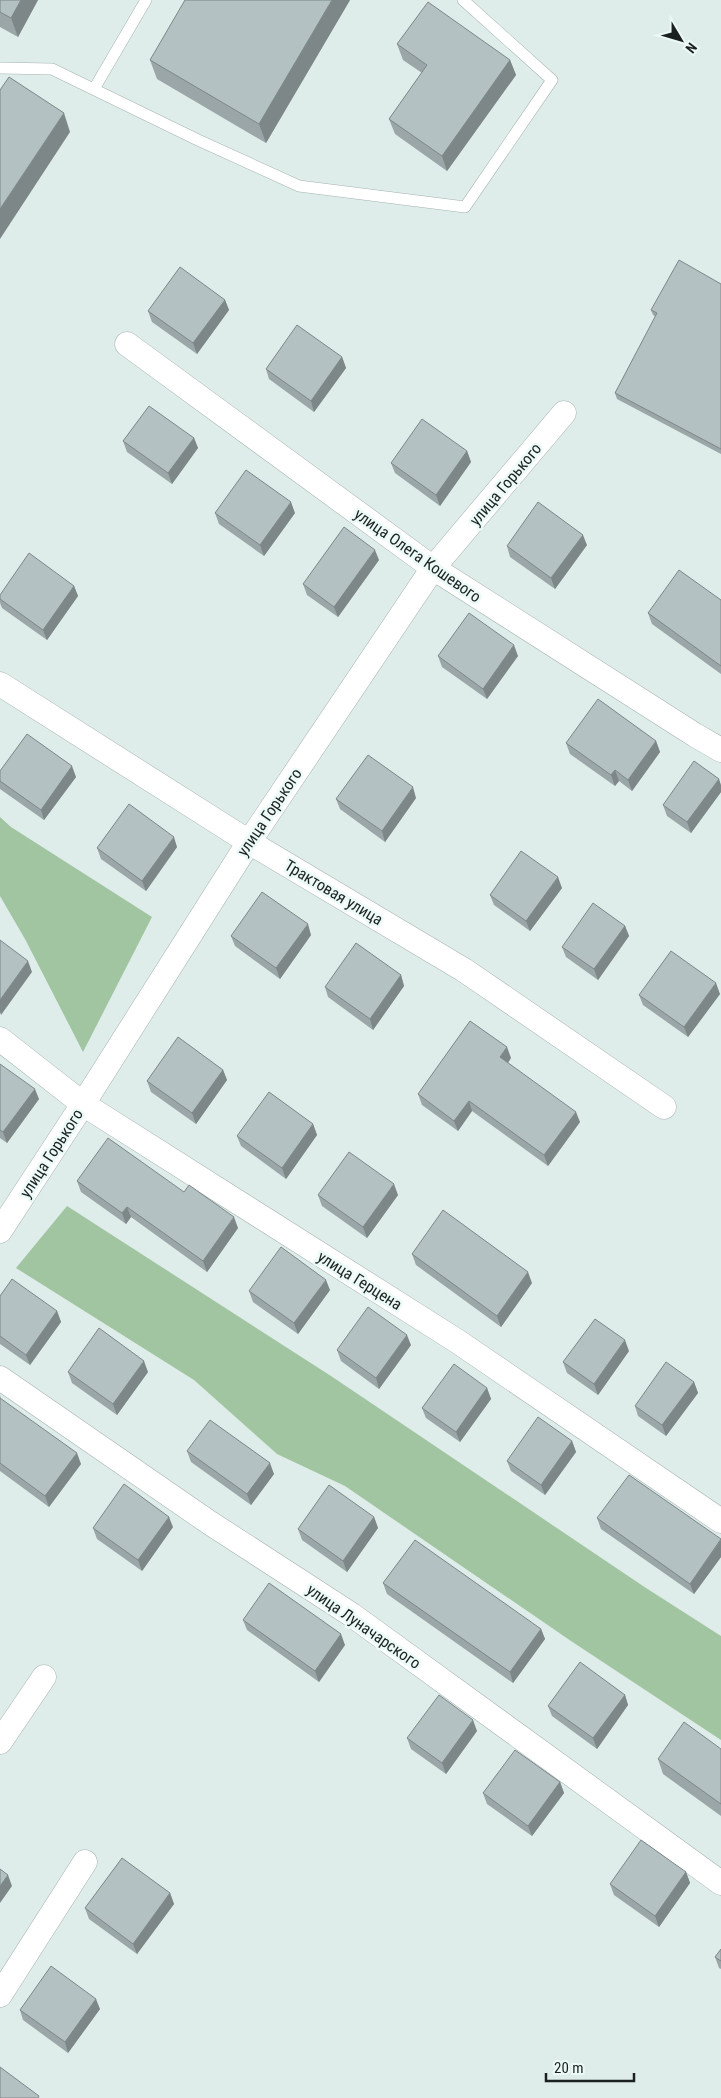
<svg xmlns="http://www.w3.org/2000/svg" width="721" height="2098" viewBox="0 0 721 2098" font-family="'Roboto Condensed',sans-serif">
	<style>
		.green { fill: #a1c5a1 }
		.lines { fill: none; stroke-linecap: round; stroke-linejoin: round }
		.service-casing { stroke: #a6b3b1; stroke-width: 12 }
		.minor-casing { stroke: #a6b3b1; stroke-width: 25 }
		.service { stroke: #fff; stroke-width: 11 }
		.minor { stroke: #fff; stroke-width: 24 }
		.wall { fill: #9aa6a8 }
		.shaded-wall { fill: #7d8788 }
		.building { fill: #b3c1c3; stroke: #7d8788 }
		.labels { text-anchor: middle; stroke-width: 5; stroke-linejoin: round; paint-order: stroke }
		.street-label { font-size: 16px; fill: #1b2020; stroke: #ebf9f7 }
	</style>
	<rect width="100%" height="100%" fill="#deecea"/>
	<path class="green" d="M0,817l11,10 141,90 -69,135 -58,-113 -25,-43z
		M67,1206l264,170 315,212 75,48v104l-150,-99 -226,-155 -68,-32 -83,-74 -178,-112z"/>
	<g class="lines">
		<defs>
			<path id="service" d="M0,68l52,1 146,71 101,46 166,21 87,-127 -89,-80
				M94,89l52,-89"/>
			<path id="minor" d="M127,344l306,224 262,167 26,15
				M0,684l249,158 215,128 200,137
				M0,1039l83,65 374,237 264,180
				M0,1231l83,-127 166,-262 184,-274 131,-155
				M0,1378l210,145 142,92 369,268
				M0,1742l44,-65
				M0,1995l85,-133"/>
		</defs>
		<use href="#service" class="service-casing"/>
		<use href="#minor" class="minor-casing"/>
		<use href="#service" class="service"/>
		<use href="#minor" class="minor"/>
	</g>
	<path class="wall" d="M0,0h38l-20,37 -18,-10z
		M350,0l-84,143 -109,-64 -7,-19z
		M397,44l113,16 6,15 -69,96 -52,-37 -6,-15 33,-46 -19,-13z
		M721,284v170l-104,-55 -2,-6 41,-76 -3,-2 -2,-5z
		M225,300l4,10 -32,44 -45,-32 -4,-11z
		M342,357l4,11 -32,44 -45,-33 -3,-10z
		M194,438l4,10 -26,36 -45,-32 -4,-11z
		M467,451l4,11 -31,44 -45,-33 -4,-10z
		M215,513h80l-31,43 -45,-32z
		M587,545l-32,44 -45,-32 -3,-11z
		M379,560l-41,57 -31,-22 -4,-11z
		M74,586l4,10 -31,44 -45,-32 -2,-5v-8z
		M721,600v74l-69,-50 -4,-11z
		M438,656h80l-31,43 -45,-32z
		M656,741l4,11 -28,39 -13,-10 -4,5 -45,-32 -4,-11z
		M0,771l76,6 -32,43 -44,-31z
		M721,785v7l-30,41 -24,-17 -4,-11z
		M416,798l-31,44 -45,-33 -4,-10z
		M177,847l-31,44 -45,-32 -4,-11z
		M562,888l-32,43 -36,-26 -4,-10z
		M625,926l4,10 -31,44 -32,-23 -4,-10z
		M311,935l-31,44 -45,-33 -4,-10z
		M401,975l3,11 -31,44 -45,-33 -3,-10z
		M720,994l-32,43 -45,-32 -4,-10z
		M511,1058l-3,5 72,59 -32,44 -76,-55 -14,20 -36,-26 -4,-11z
		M0,1064l39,35 -32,44 -7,-5z
		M223,1070l4,10 -31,44 -45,-32 -4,-11z
		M313,1124l4,11 -31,44 -45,-33 -4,-10z
		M77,1181l107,11 54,36 -31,44 -76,-55 -5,7 -45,-32z
		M318,1195h80l-31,43 -45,-32z
		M412,1254l120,29 -31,44 -85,-62z
		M330,1290l-32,44 -45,-32 -4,-11z
		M0,1296l57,15 4,11 -31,43 -30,-21z
		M411,1345l-32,44 -38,-28 -4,-11z
		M629,1351l-31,44 -31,-22 -4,-11z
		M68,1372h80l-31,43 -45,-32z
		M694,1382l4,11 -32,43 -28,-20 -3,-10z
		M487,1388l4,11 -31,43 -34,-24 -4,-10z
		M0,1395l1,4 80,65 -32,43 -49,-36z
		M572,1441l4,11 -31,43 -34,-24 -4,-10z
		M187,1451l87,23 -23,31 -60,-43z
		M374,1517l4,11 -31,44 -45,-32 -4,-11z
		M597,1518l124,21v18l-27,37 -93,-65z
		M173,1527l-31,44 -45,-32 -4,-11z
		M383,1583l158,46 4,10 -32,44 -126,-89z
		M243,1620l102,25 -26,37 -72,-52z
		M625,1695l3,10 -31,44 -45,-33 -4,-10z
		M477,1731l-31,43 -35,-25 -4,-11z
		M721,1749v67l-58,-42 -5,-15z
		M560,1782l4,11 -32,43 -45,-32 -4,-11z
		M686,1872l4,11 -31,44 -45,-32 -4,-11z
		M170,1893l4,11 -37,50 -48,-35 -4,-11z
		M721,1949v20l-2,-1 -4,-11z
		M100,2009l-32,44 -45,-33 -3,-10z"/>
	<path class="shaded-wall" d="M21,0h17l-20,37 -7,-19z
		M332,0h18l-84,143 -7,-19z
		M510,60l6,15 -69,96 -5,-15z
		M64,113l6,19 -70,107v-30z
		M225,300l4,10 -32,44 -4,-11z
		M342,357l4,11 -32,44 -3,-11z
		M194,438l4,10 -26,36 -4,-11z
		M467,451l4,11 -31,44 -4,-11z
		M291,502l4,11 -31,43 -4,-11z
		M583,535l4,10 -32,44 -4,-11z
		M375,550l4,10 -41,57 -4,-10z
		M74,586l4,10 -31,44 -4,-10z
		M514,645l4,11 -31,43 -4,-10z
		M656,741l4,11 -28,39 -4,-11z
		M72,766l4,11 -32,43 -3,-10z
		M615,770l4,11 -4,5 -4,-11z
		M719,779l2,6v7l-30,41 -4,-11z
		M413,787l3,11 -31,44 -3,-11z
		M174,837l3,10 -31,44 -4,-10z
		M558,877l4,11 -32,43 -4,-10z
		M308,924l3,11 -31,44 -4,-11z
		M625,926l4,10 -31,44 -4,-11z
		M28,961l4,11 -31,43 -1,-3v-12z
		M401,975l3,11 -31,44 -3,-11z
		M716,983l4,11 -32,43 -4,-10z
		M507,1047l4,11 -7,10 -4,-11z
		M223,1070l4,10 -31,44 -4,-11z
		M35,1089l4,10 -32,44 -4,-11z
		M469,1101l3,10 -14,20 -4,-10z
		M576,1112l4,10 -32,44 -4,-11z
		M313,1124l4,11 -31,44 -4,-11z
		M394,1184l4,11 -31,43 -4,-11z
		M127,1207l4,10 -5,7 -4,-11z
		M234,1217l4,11 -31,44 -4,-11z
		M528,1272l4,11 -31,44 -4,-11z
		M326,1280l4,10 -32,44 -4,-11z
		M57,1311l4,11 -31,43 -4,-10z
		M407,1335l4,10 -32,44 -3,-11z
		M625,1340l4,11 -31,44 -4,-11z
		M144,1361l4,11 -31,43 -4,-11z
		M694,1382l4,11 -32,43 -4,-11z
		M487,1388l4,11 -31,43 -4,-10z
		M572,1441l4,11 -31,43 -4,-10z
		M77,1453l4,11 -32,43 -4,-11z
		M270,1463l4,11 -23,31 -4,-11z
		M169,1517l4,10 -31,44 -4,-11z
		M374,1517l4,11 -31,44 -4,-11z
		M721,1540v17l-27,37 -4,-10z
		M541,1629l4,10 -32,44 -3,-11z
		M341,1634l4,11 -26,37 -4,-11z
		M625,1695l3,10 -31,44 -4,-11z
		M473,1720l4,11 -31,43 -4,-11z
		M560,1782l4,11 -32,43 -4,-10z
		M686,1872l4,11 -31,44 -4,-11z
		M8,1875l4,11 -12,17v-17z
		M170,1893l4,11 -37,50 -4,-10z
		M96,1999l4,10 -32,44 -3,-11z"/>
	<path class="building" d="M0,0h21l-10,18 -11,-6z
		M185,0h147l-73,124 -109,-64z
		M428,2l82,58 -68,96 -53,-37 38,-54 -30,-21z
		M9,77l55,36 -64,96v-119z
		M679,260l42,24v165l-106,-56 42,-80 -6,-3z
		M180,267l45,33 -32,43 -45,-32z
		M297,325l45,32 -31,44 -45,-32z
		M149,406l45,32 -26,35 -45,-32z
		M422,419l45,32 -31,44 -45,-32z
		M246,470l45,32 -31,43 -45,-32z
		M538,502l45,33 -32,43 -44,-32z
		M344,527l31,23 -41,57 -31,-23z
		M29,553l45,33 -31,44 -43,-31v-4z
		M679,570l42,30v66l-73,-53z
		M469,613l45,32 -31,44 -45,-33z
		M598,699l58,42 -28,39 -13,-10 -4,5 -45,-32z
		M27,734l45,32 -31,44 -41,-29v-10z
		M368,755l45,32 -31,44 -46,-32z
		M694,761l25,18 -32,43 -24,-17z
		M129,804l45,33 -32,44 -45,-33z
		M521,851l37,26 -32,44 -36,-26z
		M262,892l46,32 -32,44 -45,-32z
		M593,903l32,23 -31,43 -32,-22z
		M0,940l28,21 -28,39z
		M356,943l45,32 -31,44 -45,-32z
		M671,951l45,32 -32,44 -45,-32z
		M470,1021l37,26 -7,10 76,55 -32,43 -75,-54 -15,20 -36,-27z
		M178,1037l45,33 -31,43 -45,-32z
		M0,1064l35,25 -32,43 -3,-2z
		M269,1092l44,32 -31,44 -45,-32z
		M108,1138l76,54 5,-7 45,32 -31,44 -76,-54 -5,6 -45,-32z
		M349,1152l45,32 -31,43 -45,-32z
		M443,1210l85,62 -31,44 -85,-62z
		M281,1247l45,33 -32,43 -45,-32z
		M12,1279l45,32 -31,44 -26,-19v-40z
		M368,1307l39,28 -31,43 -39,-28z
		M595,1319l30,21 -31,44 -31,-22z
		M99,1328l45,33 -31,43 -45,-32z
		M666,1362l28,20 -32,43 -27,-19z
		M454,1364l33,24 -31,44 -34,-24z
		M0,1398l77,55 -32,43 -45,-33z
		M538,1417l34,24 -31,44 -34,-24z
		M210,1420l60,43 -23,31 -60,-43z
		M629,1475l92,64 -31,45 -93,-66z
		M124,1484l45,33 -31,43 -45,-32z
		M329,1485l45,32 -31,44 -45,-32z
		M415,1540l126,89 -31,43 -127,-89z
		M269,1583l72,51 -26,37 -72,-51z
		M580,1662l45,33 -32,43 -45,-32z
		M439,1695l34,25 -31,43 -35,-25z
		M684,1722l37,27v55l-63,-45z
		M515,1750l45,32 -32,44 -45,-33z
		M641,1840l45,32 -31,44 -45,-32z
		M122,1858l48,35 -37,51 -48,-36z
		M0,1869l8,6 -8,11z
		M721,1949v12l-6,-4z
		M51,1966l45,33 -31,43 -45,-32z
		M0,2067l39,29 -1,2h-38z"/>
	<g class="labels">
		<g class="street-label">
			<text transform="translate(505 484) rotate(-50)" y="6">улица Горького</text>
			<text transform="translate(418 555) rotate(35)" y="6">улица Олега Кошевого</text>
			<text transform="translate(269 812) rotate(-56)" y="6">улица Горького</text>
			<text transform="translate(334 892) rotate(31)" y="6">Трактовая улица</text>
			<text transform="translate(51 1153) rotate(-57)" y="6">улица Горького</text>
			<text transform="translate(360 1280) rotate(32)" y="6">улица Герцена</text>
			<text transform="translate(364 1626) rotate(35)" y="6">улица Луначарского</text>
		</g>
	</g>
	<g transform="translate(681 40) rotate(128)" stroke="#ebf9f7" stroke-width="4" paint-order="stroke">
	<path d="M0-4L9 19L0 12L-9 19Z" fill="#1b2020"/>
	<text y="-8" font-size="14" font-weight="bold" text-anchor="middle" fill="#1b2020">N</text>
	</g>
	<path d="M546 2073v8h88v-8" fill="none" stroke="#1b2020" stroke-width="2.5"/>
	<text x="554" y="2073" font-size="15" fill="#1b2020" stroke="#ebf9f7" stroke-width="4" paint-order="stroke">20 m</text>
</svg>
